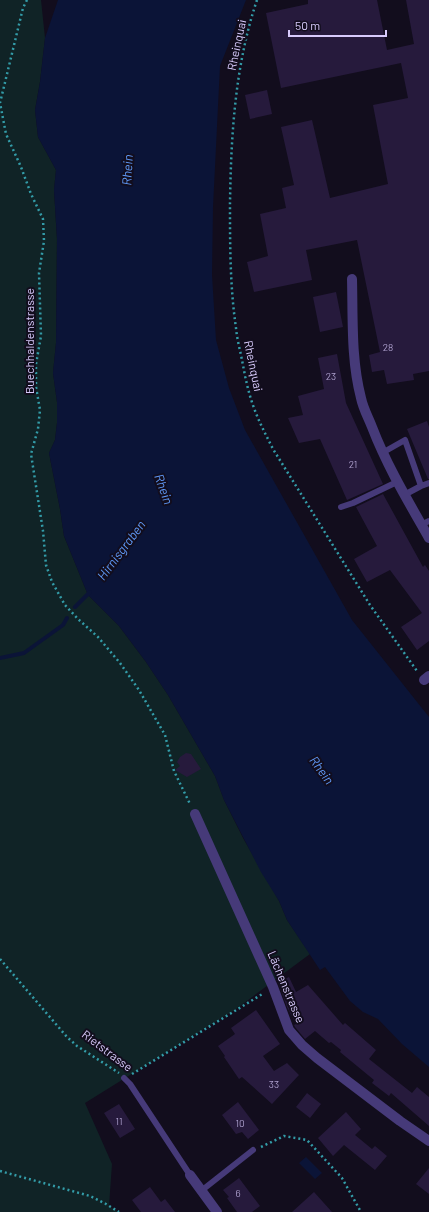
<svg xmlns="http://www.w3.org/2000/svg" width="429" height="1212" viewBox="0 0 429 1212" font-family="Barlow,sans-serif">
	<style>
		.green { fill: #102326 }
		.water { fill: #0b1437 }
		.lines { fill: none; stroke-linecap: round; stroke-linejoin: round }
		.stream { stroke: #0b1437; stroke-width: 4 }
		.building { fill: #261a3c }
		.path { stroke: #339ca8; stroke-width: 2.5; stroke-dasharray: 2 3; stroke-linecap: butt }
		.service { stroke: #463a79; stroke-width: 6 }
		.minor { stroke: #463a79; stroke-width: 10 }
		.labels { text-anchor: middle; stroke-width: 4; stroke-linejoin: round; paint-order: stroke }
		.number-label { font-size: 10px; fill: #ac9fcc }
		.street-label { font-size: 12px; fill: #d8cbfc; stroke: #120d1d }
		.water-label { font-size: 13px; font-style: italic; fill: #5f98f6; stroke: #120d1d }
	</style>
	<rect width="100%" height="100%" fill="#120d1d"/>
	<path class="green" d="M0,0h41l4,38 -5,44 -5,28 3,27 18,33 -2,20 3,49 -1,104 -3,30 4,29v21l-2,17 -6,13 11,56 4,27 24,59 31,31 27,36 22,33 47,81 9,24 19,38 36,63 8,19 23,34 -74,55 -151,94 27,61 -3,42 10,6h-119z"/>
	<path class="water" d="M58,0h188l-26,66 -7,141 -1,68 4,65 13,48 16,42 107,190 77,97v350l-27,-23 -24,-25 -15,-7 -13,-11 -25,-34 -5,3 -33,-50 -8,-19 -18,-29 -37,-72 -9,-24 -47,-81 -22,-33 -27,-36 -31,-31 -24,-59 -4,-27 -11,-56 6,-13 2,-17v-21l-4,-29 3,-30 1,-104 -3,-49 2,-20 -18,-33 -3,-27 5,-28 5,-44z
		M306,1157l16,16 -7,6 -16,-16z"/>
	<g class="lines">
		<path class="stream" d="M75,607l15,-15
			M0,658l24,-5 39,-28 4,-7"/>
	</g>
	<path class="building" d="M308,0h69l10,50 27,-6 -8,-44h23v371l-16,3 1,6 -27,4 -3,-14 -12,2 -3,-17 11,-3 -23,-112 -51,10 6,30 -58,12 -7,-30 21,-6 -8,-42 26,-6 -4,-20 12,-3 -13,-58 31,-7 18,78 58,-14 -15,-79 35,-7 -7,-35 -120,25 -15,-75 42,-9z
		M267,90l5,24 -22,5 -5,-24z
		M336,292l7,35 -23,5 -7,-35z
		M337,354l9,49 37,81 -36,16 -27,-61 -21,4 -11,-25 15,-3 -5,-19 26,-7 -6,-31z
		M427,421l2,6v52h-1l-21,-50z
		M383,494l40,73 2,-2 4,6v70l-12,9 -16,-23 21,-14 -32,-43 -23,12 -13,-23 23,-13 -21,-39z
		M186,753l5,1 10,15 -14,8 -12,-7 5,-4 -3,-4 3,-5z
		M289,977l7,15 12,-7 35,40 2,-2 31,27 -7,9 43,34 5,-6 12,10v29l-38,-33 -2,3 -17,-13 2,-3 -34,-28 1,-2 -10,-8 -2,1 -14,-12 -10,8 -10,-12 -1,-2 2,-1 -9,-17 -9,-25z
		M256,1010l24,34 -17,12 11,15 13,-8 12,12 -27,29 -30,-27 -3,2 -15,-22 1,-1 -7,-10 17,-12 -4,-6z
		M307,1093l14,11 -11,14 -14,-11z
		M238,1102l21,28 -11,9 -6,-7 -6,2 -14,-19z
		M119,1104l16,25 -15,9 -16,-25z
		M346,1112l15,17 -6,6 17,14 3,-3 12,10 -12,14 -31,-25 -11,11 -15,-18z
		M429,1168v26l-13,-10z
		M239,1178l21,28 -8,6h-15l-10,-14 2,-1 -6,-7z
		M150,1187l11,15 4,-3 10,13h-34l-9,-12z
		M314,1192l18,20h-40z"/>
	<g class="lines">
		<path class="path" d="M27,0l-4,8 -23,95 6,31 15,33 10,27 12,25 1,22 -5,32 2,63 -5,28v23l4,23 -2,19 -7,25 12,77 3,34 6,17 13,23 13,14 20,18 22,26 19,27 26,45 9,36 16,33
			M257,0c-22,65 -26,135 -27,204 0,41 0,83 6,124 1,11 4,22 6,32 3,16 6,32 12,48 5,14 12,27 19,41l97,156 47,66
			M0,959l67,78 10,9 42,27
			M132,1074l132,-81
			M261,1147l23,-11 23,4 35,38 19,34
			M0,1171l90,25 16,8 13,8"/>
		<path class="service" d="M382,453l23,-13 16,46 -17,9
			M421,486l8,-3
			M341,507l12,-4 44,-21
			M421,525l8,-4
			M124,1078l6,6 60,91
			M201,1191l52,-41"/>
		<path class="minor" d="M352,279c1,40 -1,81 9,119 2,10 7,19 11,29 15,39 36,74 57,111
			M424,680l5,-4
			M195,814l78,173 16,43 13,15 15,13 83,63 29,20
			M190,1175l27,37"/>
	</g>
	<g class="labels">
		<g class="number-label">
			<text x="388" y="351">28</text>
			<text x="331" y="380">23</text>
			<text x="353" y="468">21</text>
			<text x="274" y="1088">33</text>
			<text x="119" y="1125">11</text>
			<text x="240" y="1127">10</text>
			<text x="238" y="1197">6</text>
		</g>
		<g class="street-label">
			<text transform="translate(237 45) rotate(-78)" y="4">Rheinquai</text>
			<text transform="translate(30 341) rotate(-90)" y="4">Buechhaldenstrasse</text>
			<text transform="translate(253 366) rotate(78)" y="4">Rheinquai</text>
			<text transform="translate(286 987) rotate(67)" y="4">Lächenstrasse</text>
			<text transform="translate(107 1051) rotate(37)" y="4">Rietstrasse</text>
		</g>
		<g class="water-label">
			<text transform="translate(127 170) rotate(-87)" y="5">Rhein</text>
			<text transform="translate(164 489) rotate(70)" y="5">Rhein</text>
			<text transform="translate(121 550) rotate(-53)" y="5">Hirnisgraben</text>
			<text transform="translate(322 770) rotate(54)" y="5">Rhein</text>
		</g>
	</g>
	<path d="M289 30v6h97v-6" fill="none" stroke="#d8cbfc" stroke-width="2"/>
	<text x="295" y="30" font-size="12" fill="#d8cbfc" stroke="#120d1d" stroke-width="3" paint-order="stroke">50 m</text>
</svg>
